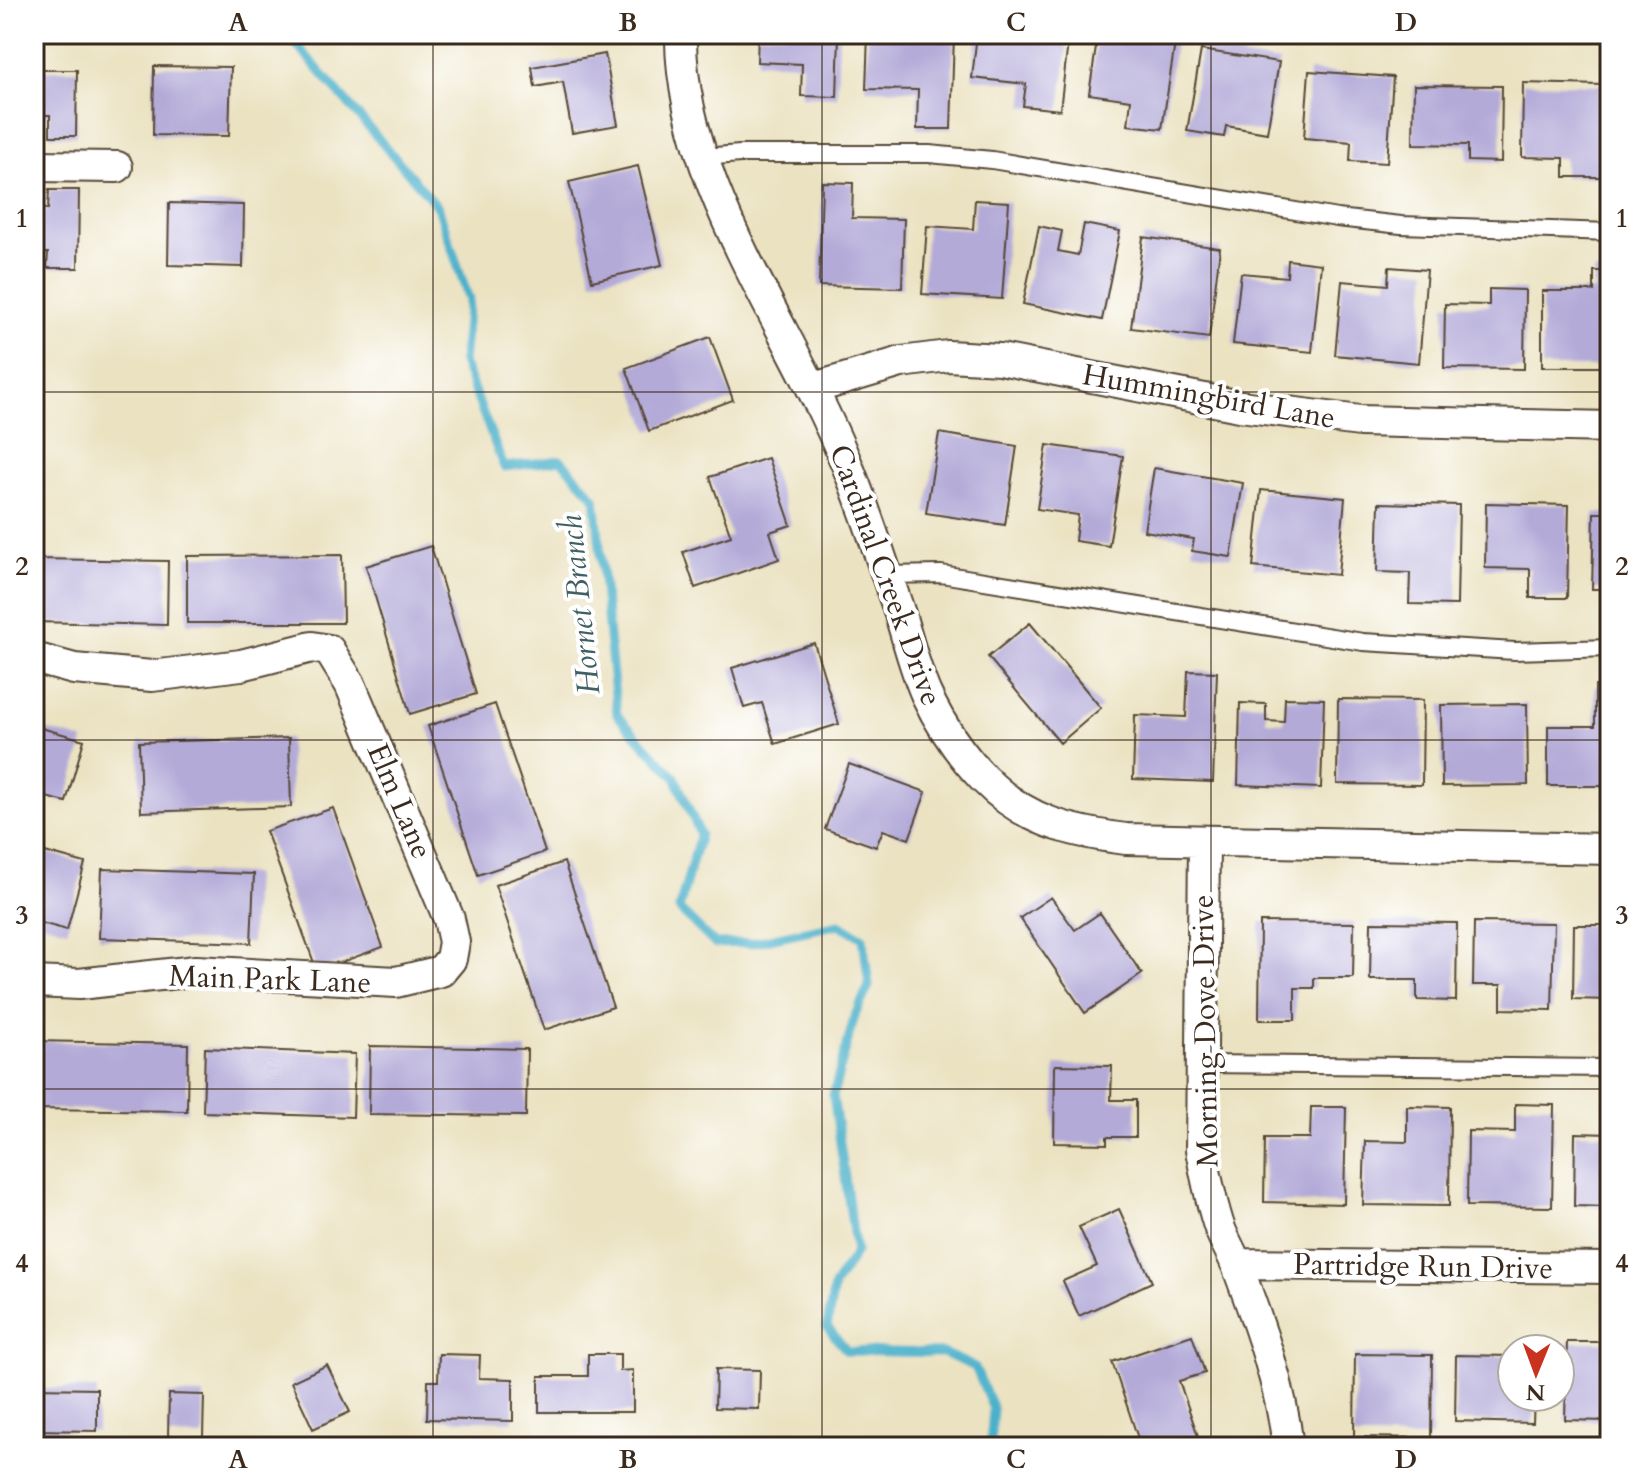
<svg xmlns="http://www.w3.org/2000/svg" width="1644" height="1481" viewBox="0 0 1644 1481" font-family="Cardo,serif">
	<style>
		.lines { fill: none; stroke-linecap: round; stroke-linejoin: round }
		.stream { stroke: #4bb1ca; stroke-width: 9 }
		.building { fill: #b3aad8 }
		.lane-casing { stroke: #554636; stroke-width: 20 }
		.street-casing { stroke: #554636; stroke-width: 34 }
		.lane { stroke: #fff; stroke-width: 16 }
		.street { stroke: #fff; stroke-width: 30 }
		.grid { fill: none; stroke: #3b2a1e; stroke-width: 2; stroke-opacity: 0.55 }
		.labels { text-anchor: middle; stroke-width: 8; stroke-linejoin: round; paint-order: stroke }
		.street-label { font-size: 30px; fill: #3b2a1e; stroke: #fff }
		.water-label { font-size: 32px; font-style: italic; fill: #416063; stroke: #fff }
		.neatline { fill: none; stroke: #3b2a1e; stroke-width: 3 }
		.grid-label { font-size: 26px; text-anchor: middle; font-weight: bold; fill: #3b2a1e }
	</style>
	<rect width="100%" height="100%" fill="#fff"/>
	<filter id="ink" filterUnits="userSpaceOnUse"><feTurbulence type="fractalNoise" baseFrequency=".0125" numOctaves="2"/><feDisplacementMap in="SourceGraphic" scale="16" xChannelSelector="R" yChannelSelector="G"/><feConvolveMatrix kernelMatrix="1 2 1 2 8 2 1 2 1" color-interpolation-filters="sRGB"/></filter>
	<filter id="wash" filterUnits="userSpaceOnUse"><feTurbulence type="fractalNoise" baseFrequency=".006" numOctaves="4" result="noise"/><feDisplacementMap in="SourceGraphic" scale="32" xChannelSelector="R" yChannelSelector="G"/><feGaussianBlur stdDeviation="1.8" result="paint"/><feColorMatrix in="noise" values="0 0 0 0 0 0 0 0 0 0 0 0 0 0 0 0 0 1.4 0 .05"/><feComposite in="paint" operator="in"/></filter>
	<g filter="url(#wash)">
		<rect width="100%" height="100%" fill="#ebe2c1"/>
		<g class="lines">
			<path class="stream" d="M292,34l4,10 142,163 31,93 -6,62 41,105 57,-7 34,38 22,217 58,62 25,57 -21,75 36,35 36,-1 88,-19 24,14 6,48 -14,29 -22,80 23,157 -22,34 -7,41 20,24 96,2 32,14 18,42 -3,38"/>
		</g>
		<g id="blocks">
			<path class="building" d="M758,34h81l-2,63 -36,-1 1,-32 -45,-2z
				M868,34h86l-3,95h-34l1,-39 -52,-1z
				M977,34h92l-9,76 -37,-4 3,-22 -54,-6z
				M1098,34l77,9 -13,86 -34,-4 3,-25 -42,-6z
				M1201,50l78,12 -12,71 -41,-7 -2,11 -37,-6z
				M605,54l13,71 -46,8 -9,-51 -28,5 -3,-20z
				M154,66l77,1 -2,69 -76,-1z
				M34,70h43l-1,66h-26v-21h-16z
				M1309,71l84,6 -6,86 -37,-2 1,-19 -47,-4z
				M1523,83l79,2 -1,92h-37v-19l-42,-1z
				M1414,85l88,1 -1,76 -33,-1v-16l-55,-1z
				M638,166l24,99 -70,16 -23,-99z
				M822,182l31,1 -1,35 52,1 -2,69 -83,-2z
				M49,190h30l-1,78h-31l1,-15h-14v-45l14,1z
				M975,200l34,2 -7,97 -80,-5 5,-68 46,3z
				M169,203l75,2 -1,62 -75,-2z
				M1084,224l36,7 -18,89 -79,-16 16,-78 23,5 -4,20 20,4z
				M1143,237l77,11 -11,90 -78,-10z
				M1288,260l33,4 -9,88 -79,-8 8,-71 46,4z
				M1389,267l38,3 -8,93 -84,-8 7,-74 46,4z
				M1594,271h16v96h-68v-76h52z
				M1489,289l36,1 -1,79 -80,-1 1,-64 44,1z
				M710,337l23,63 -84,31 -23,-63z
				M939,433l78,13 -12,79 -79,-12z
				M1047,445l76,11 -14,90 -34,-5 3,-26 -41,-6z
				M768,458l23,67 -21,7 9,27 -84,29 -12,-36 48,-16 -21,-59z
				M1154,468l89,15 -12,74 -39,-6 2,-12 -50,-8z
				M1261,490l84,8 -7,77 -85,-8z
				M1379,503l80,2 -2,100 -48,-1 1,-31 -33,-1z
				M1486,503l83,2 -2,93h-37v-29l-45,-1z
				M1594,513h16v76h-18z
				M431,546l45,148 -66,20 -44,-148z
				M342,555l1,68h-156v-67z
				M34,559l134,2 -1,64 -133,-3z
				M1030,623l71,85 -41,35 -72,-86z
				M814,643l25,81 -64,20 -13,-41 -18,5 -12,-40z
				M1188,671l29,1 -4,110 -80,-3 2,-64 51,2z
				M1595,686l15,1v99h-62v-60h47z
				M1285,698l39,1 -3,89 -83,-3 2,-82 26,1v17l18,1z
				M1338,699l85,1 -1,85 -85,-1z
				M495,704l50,148 -67,23 -50,-149z
				M1527,704l1,81 -86,1 -1,-81z
				M34,726l50,14 -18,62 -32,-8z
				M289,738l2,69 -150,5 -2,-70z
				M849,764l77,28 -17,47 -26,-9 -7,17 -51,-18z
				M333,808l50,139 -66,24 -51,-140z
				M34,849l51,14 -18,67 -33,-9z
				M564,862l49,145 -69,23 -49,-145z
				M102,869l152,5 -3,69 -152,-5z
				M1051,897l24,33 25,-17 42,61 -57,39 -65,-95z
				M1260,922l94,1 -1,55h-39v10h-19v32h-36z
				M1371,922l86,1 -1,78 -39,-1v-20h-47z
				M1474,922l80,1 -2,87 -51,-1v-24h-28z
				M1574,925h36v75l-37,-1z
				M34,1041l154,3 -1,67 -153,-2z
				M370,1046l157,3 -1,67 -157,-2z
				M205,1048l150,6 -2,63 -150,-5z
				M1055,1065l57,1 -1,34h25v37h-29v7l-53,-1z
				M1515,1104l39,1 -2,102 -85,-1 1,-75 47,1z
				M1407,1106l43,1 -1,99 -86,-1 2,-64 42,1z
				M1311,1107h35l-2,97 -80,-2 1,-64h45z
				M1575,1133l35,1v73l-36,-1z
				M1119,1209l33,73 -73,34 -16,-35 34,-15 -18,-39z
				M1192,1335l13,38 -26,8 19,55 -31,11h-26l-29,-85z
				M1567,1342h43v79l-45,-1z
				M439,1354l41,1 -1,23 34,1v42l-86,-2 1,-38h10z
				M588,1354h32v17l13,-1v42h-94v-36h49z
				M1355,1354l77,1 -1,83 -77,-1z
				M1456,1355l56,1v41h22l-1,26 -78,-2z
				M327,1365l23,47 -37,17 -22,-47z
				M716,1369l44,1 -1,39 -44,-1z
				M34,1388l63,1v42l-63,-1z
				M169,1394l35,1 -1,42 -35,-1z"/>
		</g>
	</g>
	<g filter="url(#ink)">
		<use href="#blocks" fill-opacity="0" stroke="#554636" stroke-width="2"/>
		<g class="lines">
			<defs>
				<path id="lane" d="M703,157l37,-3h189l63,6 345,58 64,7 209,7
					M886,575l55,-1 422,68 152,9 95,-3
					M1200,1064l410,4"/>
				<path id="street" d="M681,34c-2,146 110,293 164,426 20,48 36,99 53,148 9,28 16,59 28,86 14,30 35,61 58,85 41,42 86,53 142,60l484,10
					M34,166l83,1
					M814,388l87,-26 47,-6 52,3 240,47 120,15 250,6
					M34,658l40,11 78,7 89,-11 71,-18 17,3 21,34 99,235 5,23 -3,17 -10,12 -45,11 -200,-11 -117,13 -45,-2
					M1204,842l-3,308c5,27 10,53 19,79 5,13 13,26 18,39 22,59 43,117 50,179
					M1237,1264l373,4"/>
			</defs>
			<use href="#lane" class="lane-casing"/>
			<use href="#street" class="street-casing"/>
			<use href="#lane" class="lane"/>
			<use href="#street" class="street"/>
		</g>
	</g>
	<path class="grid" d="M433,34v1413M822,34v1413M1211,34v1413M34,392h1576M34,740h1576M34,1089h1576"/>
	<g class="labels">
		<g class="street-label">
			<text transform="translate(1209 396) rotate(10)" y="10">Hummingbird Lane</text>
			<text transform="translate(886 575) rotate(70)" y="10">Cardinal Creek Drive</text>
			<text transform="translate(400 801) rotate(67)" y="10">Elm Lane</text>
			<text transform="translate(270 979) rotate(2)" y="10">Main Park Lane</text>
			<text transform="translate(1205 1031) rotate(-91)" y="10">Morning Dove Drive</text>
			<text transform="translate(1423 1266) rotate(1)" y="10">Partridge Run Drive</text>
		</g>
		<g class="water-label">
			<text transform="translate(579 605) rotate(-96)" y="11">Hornet Branch</text>
		</g>
	</g>
	<rect width="1644" height="1481" fill="none" stroke="#fff" stroke-width="88"/>
	<g transform="translate(1536 1373) rotate(181)"><circle r="38" fill="#ffffff" stroke="#b1aaa5" stroke-width="2"/>
	<path d="M0-6L14 30L0 20L-14 30Z" fill="#c8321e"/>
	<text y="-12" font-size="22" font-weight="bold" text-anchor="middle" fill="#3b2a1e">N</text>
	</g>
	<rect x="44" y="44" width="1556" height="1393" class="neatline"/>
	<g class="grid-label">
		<text x="238" y="31">A</text>
		<text x="628" y="31">B</text>
		<text x="1016" y="31">C</text>
		<text x="1406" y="31">D</text>
		<text x="22" y="227">1</text>
		<text x="1622" y="227">1</text>
		<text x="22" y="575">2</text>
		<text x="1622" y="575">2</text>
		<text x="22" y="924">3</text>
		<text x="1622" y="924">3</text>
		<text x="22" y="1272">4</text>
		<text x="1622" y="1272">4</text>
		<text x="238" y="1468">A</text>
		<text x="628" y="1468">B</text>
		<text x="1016" y="1468">C</text>
		<text x="1406" y="1468">D</text>
	</g>
</svg>
